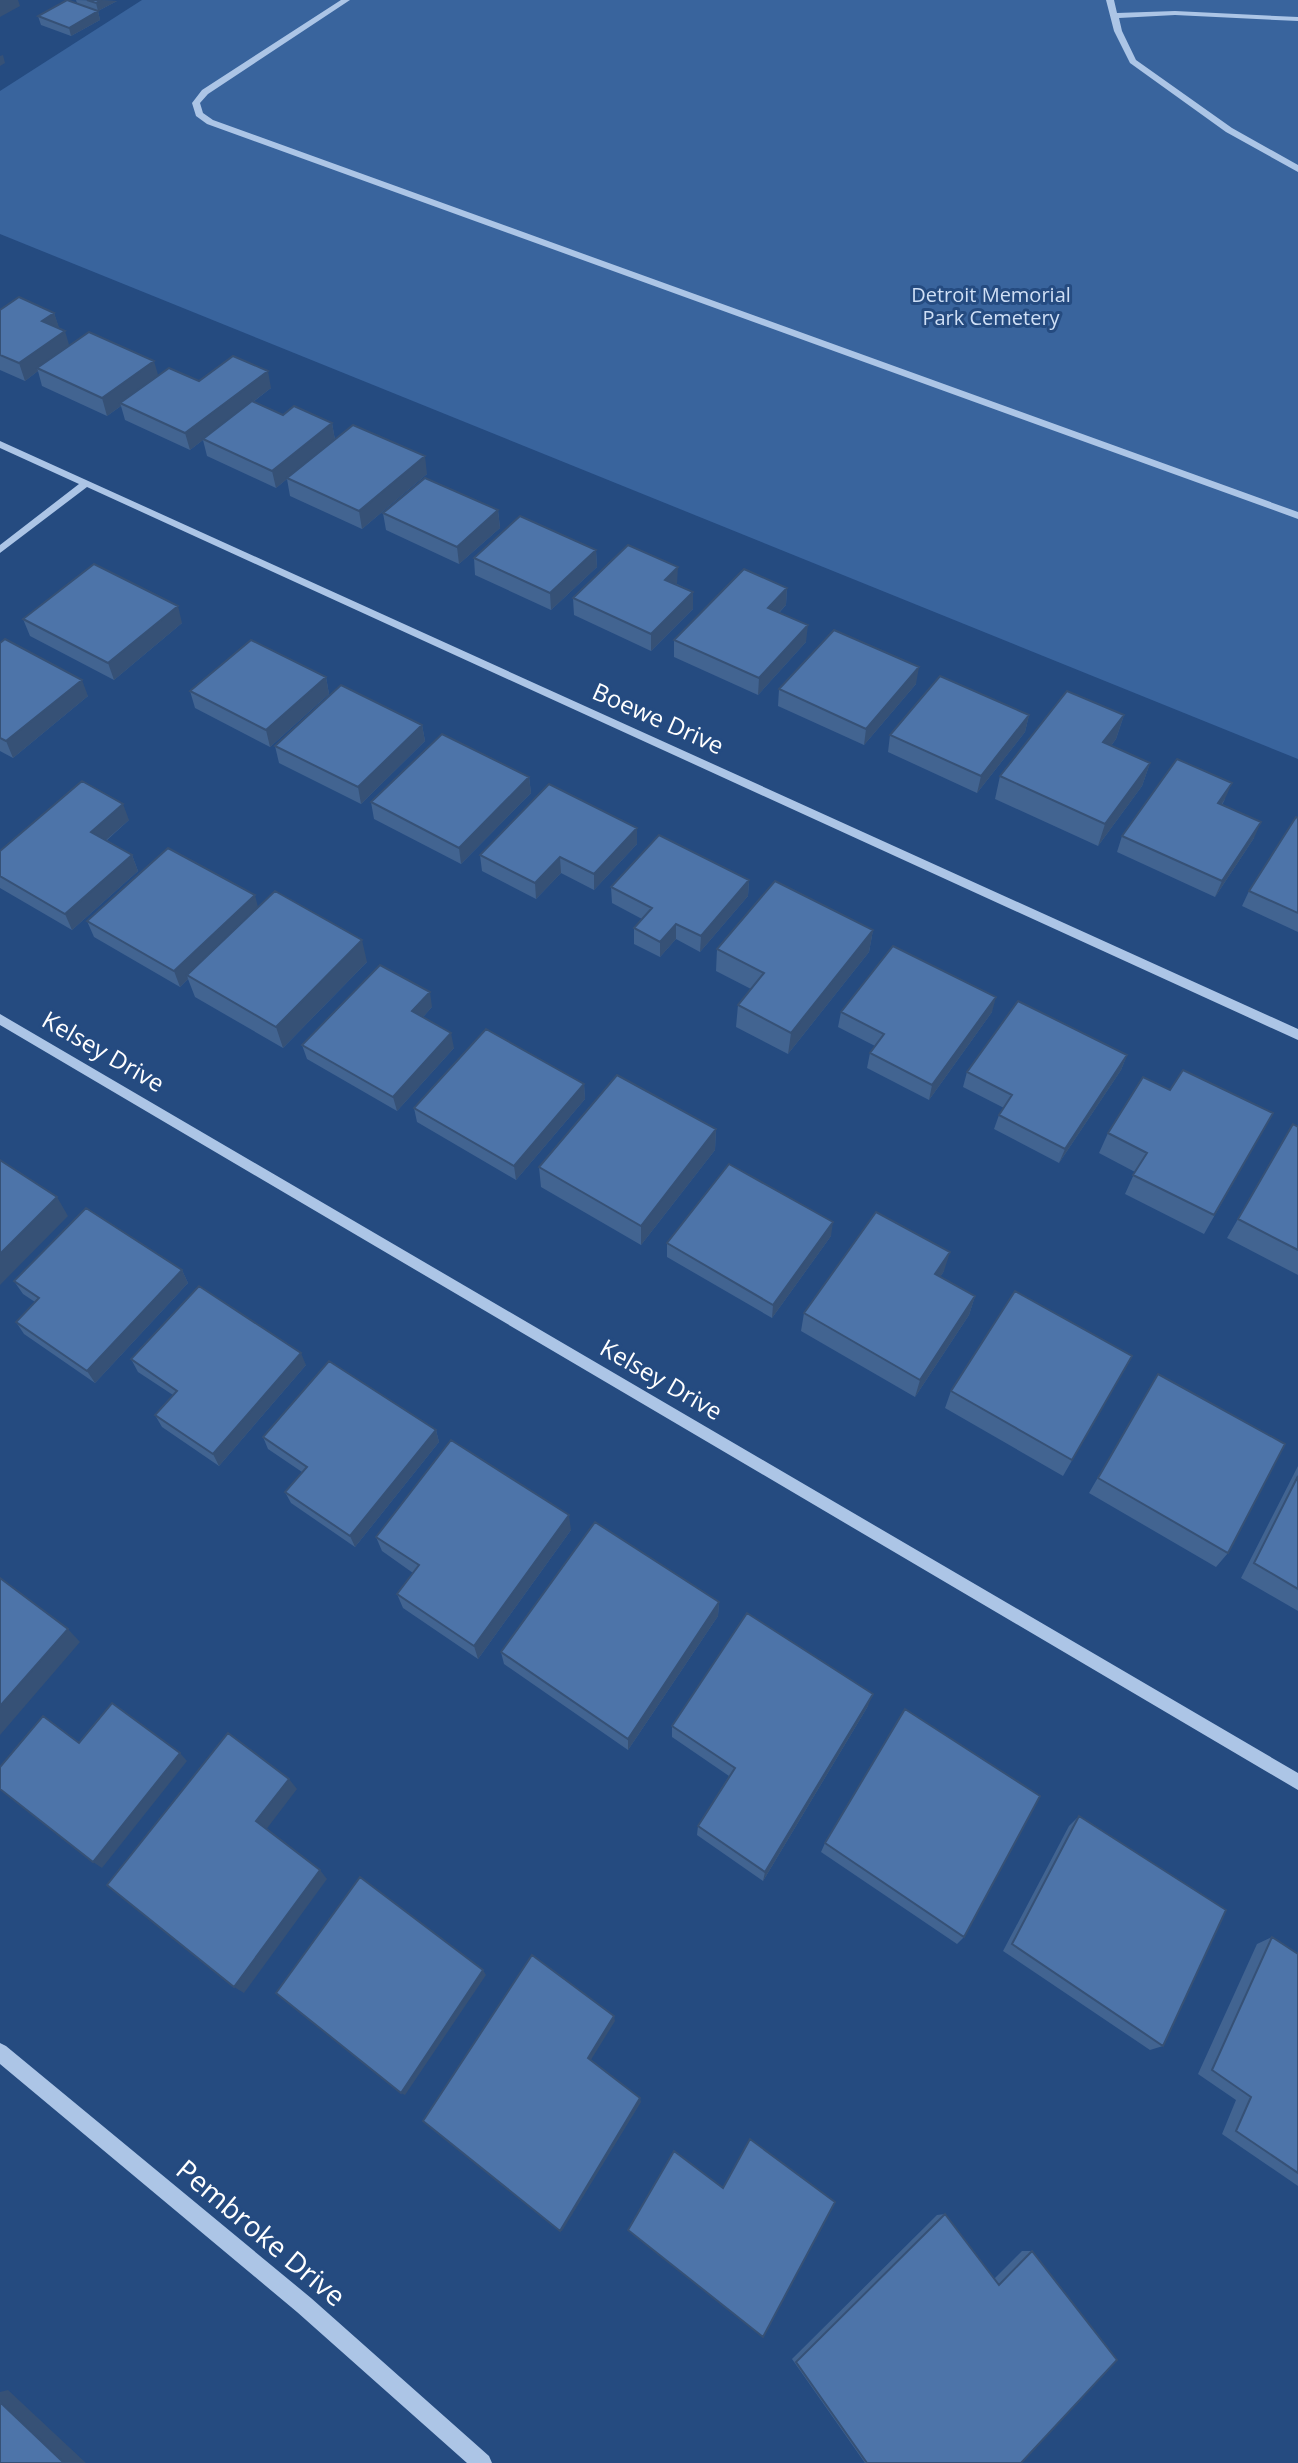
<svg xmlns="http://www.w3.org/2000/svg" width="1298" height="2463" viewBox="0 0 1298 2463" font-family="'Open Sans',sans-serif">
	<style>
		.green { fill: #39649d }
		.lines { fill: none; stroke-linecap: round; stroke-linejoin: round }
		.minor { fill: #acc5e6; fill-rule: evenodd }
		.wall { fill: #426491 }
		.shaded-wall { fill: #365176 }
		.building { fill: #4d74a9; stroke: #365176; stroke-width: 2 }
		.labels { text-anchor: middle; stroke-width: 6; stroke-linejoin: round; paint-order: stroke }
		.far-park-label { font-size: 20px; fill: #cfdff5; stroke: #254b80 }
		.street-label { font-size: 24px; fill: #fff; stroke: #254b80 }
		.near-street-label { font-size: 28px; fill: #fff; stroke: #254b80 }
	</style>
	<rect width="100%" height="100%" fill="#254b80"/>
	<path class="green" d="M142,0h1156v759l-1298,-525v-143z"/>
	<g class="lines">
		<path class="minor" d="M341,0h9l-142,94 -8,9 3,10 10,7 1085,392v7l-1091,-395 -11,-8 -4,-13 10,-13z
			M1106,0h8l3,13 58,-2 123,6v4l-123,-6 -56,3 3,13 14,29 96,68 66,37v7l-72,-40 -96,-69 -16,-32z
			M0,441l1298,588v11l-1211,-553 -87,66v-8l79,-61 -79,-36z
			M0,1014l1298,759v17l-1298,-765z
			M0,2043l6,3 305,252 178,158 3,7h-25l-170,-151 -297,-248z"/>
	</g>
	<path class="wall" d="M76,0l41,1 -19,10 2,9 -29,16 -30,-11 -3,-9 39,-13z
		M0,310l54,3 5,16 10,17 89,30 113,12 -18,14 30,13 49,8 3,17 92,34 -65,55 -72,-33 -3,-17 -11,9 -69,-32 -4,-16 -13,10 -65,-30 -4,-14 -14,10 -65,-30 -4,-15 -13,10 -25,-11z
		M498,510l2,18 -41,36 -73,-34 -3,-17z
		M596,550l1,17 -46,43 -76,-35 -1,-17z
		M677,584l16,8v17l-42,42 -77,-36 -1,-17z
		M787,588l-1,17 -7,8 27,29 -48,53 -84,-38v-17z
		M23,619l159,4 -68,57 -84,-44z
		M0,643l88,53 -75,62 -13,-7z
		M326,677l3,17 -59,53 -75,-39 -5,-17z
		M916,684l-52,61 -86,-39 1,-17z
		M1029,715l-4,17 -48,61 -89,-41 2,-17z
		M1124,715l-8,24 -5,7 39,17 -8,23 -44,60 -103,-47 5,-23z
		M422,725l3,16 -64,63 -82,-41 -4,-17z
		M529,777l2,16 -70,71 -87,-45 -3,-17z
		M1225,799l-3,6 32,33 -39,59 -98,-45 5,-16z
		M1298,818v114l-56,-26 7,-15z
		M129,820l-23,21 26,14 6,16 -66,59 -72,-42v-37z
		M637,828v16l-43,46 -33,-17 -25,26 -54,-28 -2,-16z
		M749,880l-1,16 -48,56 -24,-13 -16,18 -26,-13v-16l8,-9 -30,-16 -1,-16z
		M258,907l109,55 -84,86 -88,-51 -7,-18 -8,8 -86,-50 -7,-16z
		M873,930l-4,22 -81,102 -52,-27 2,-22 13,-16 -35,-18 1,-22z
		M432,1007l-9,10 31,31 -57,63 -90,-52 -5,-14z
		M841,1012h151l-63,88 -62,-32 3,-15 5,-7 -37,-19z
		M1127,1055l-6,15 -62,93 -65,-34 5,-14 5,-7 -41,-21 4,-15z
		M584,1084l1,15 -69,81 -99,-58 -3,-14z
		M1170,1090l103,23 -69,121 -79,-40 10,-22 -36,-19 9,-20z
		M1293,1124l5,3v148l-71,-37z
		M716,1129l-1,21 -74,95 -100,-58 -2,-20z
		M831,1236l-59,82 -105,-61v-14z
		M182,1270l6,13 -93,100 -71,-49 -8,-12 19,-20 -12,-8 -9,-13z
		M944,1271l-4,6 35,19 -6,19 -54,82 -114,-66 3,-18z
		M1132,1356l-69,120 -118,-68 6,-17z
		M131,1359l175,6 -87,101 -57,-39 -7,-12 18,-20 -35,-23z
		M1158,1374l70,179 -12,14 -127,-74z
		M436,1430l3,12 -84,105 -64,-44 -6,-11 17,-20 -34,-23 -5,-12z
		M1298,1466v145l-57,-33z
		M571,1530l-93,129 -75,-51 -6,-14 16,-21 -31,-22 -6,-14z
		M719,1602l-1,14 -90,134 -124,-86 -3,-12z
		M868,1706l-105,175 -66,-46 1,-9 31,-50 -57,-39v-11z
		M1079,1816l84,230 -13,4 -147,-99 66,-125z
		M825,1843l139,94 -7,7 -136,-92z
		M1272,1937l26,17v232l-76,-52 14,-34 -38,-26 59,-130z
		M945,2214l49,65 28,-28h10l-11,212h-156l-73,-104 145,-144z"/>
	<path class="shaded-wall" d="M0,0h18l2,6 -20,11z
		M101,0l16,1 -19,10 2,9 -29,16 -2,-8 29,-17 -2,-8z
		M3,55l2,8 -5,3v-10z
		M54,313l6,17 -18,-9z
		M65,331l5,17 -33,20 1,3 -13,10 -6,-18z
		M154,361l5,17 -39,25 1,3 -14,10 -5,-18z
		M268,371l3,17 -81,62 -5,-17z
		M332,423l3,17 -59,48 -4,-17z
		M425,456l2,18 -65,55 -3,-18z
		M498,510l2,18 -41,36 -2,-17z
		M596,550l1,17 -46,43 -1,-17z
		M678,567l-1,17 -12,13v-17z
		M787,588l-1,17 -19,20 1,-17z
		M693,592v17l-42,42v-17z
		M178,606l4,17 -68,57 -6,-17z
		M808,625l-2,17 -48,53 1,-17z
		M919,667l-3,17 -52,61 2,-16z
		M326,677l3,17 -59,53 -4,-17z
		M82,680l6,16 -75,62 -7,-17z
		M1029,715l-4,17 -48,61 4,-17z
		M1124,715l-8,24 -20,27 7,-24z
		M422,725l3,16 -64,63 -3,-17z
		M1150,763l-8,23 -44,60 7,-22z
		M529,777l2,16 -70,71 -2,-16z
		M1232,783l-7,16 -13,20 6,-16z
		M123,804l6,16 -32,28 -6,-16z
		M1261,822l-7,16 -39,59 7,-16z
		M637,828v16l-43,46v-16z
		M132,855l6,16 -66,59 -7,-16z
		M560,857l1,16 -25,26 -1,-16z
		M749,880l-1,16 -48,56 1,-16z
		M255,895l4,16 -72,64 1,4 -8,8 -6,-16z
		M676,924v15l-16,18v-15z
		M873,930l-4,22 -81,102 3,-21z
		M362,940l5,22 -84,86 -7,-21z
		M430,992l2,15 -17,19 -3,-15z
		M996,997l-4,15 -63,88 3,-15z
		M451,1033l3,15 -57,63 -4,-14z
		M1127,1055l-6,15 -62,93 6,-14z
		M584,1084l1,15 -69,81 -2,-14z
		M716,1129l-1,21 -74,95v-19z
		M57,1197l11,19 -68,69v-31z
		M833,1222l-2,14 -59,82 1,-13z
		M950,1252l-6,19 -14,22 5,-19z
		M182,1270l6,13 -93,100 -8,-12z
		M975,1296l-6,19 -54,82 5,-17z
		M301,1353l5,12 -87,101 -6,-12z
		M436,1430l3,12 -84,105 -5,-11z
		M569,1515l2,15 -93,129 -4,-13z
		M719,1602l-1,14 -90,134v-11z
		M68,1629l12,13 -80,93v-29z
		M873,1694l-5,12 -105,175 2,-9z
		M180,1753l7,8 -85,107 -9,-6z
		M289,1779l8,10 -32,42 -9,-10z
		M320,1870l7,9 -83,114 -10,-6z
		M483,1970l3,5 -81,120 -4,-2z
		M614,2016l1,5 -26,42 -1,-5z
		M640,2098l1,4 -79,129h-2z
		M8,2390l78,73h-22l-64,-61v-10z"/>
	<path class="building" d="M67,0l31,11 -29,17 -31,-12z
		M87,0h14l-5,3z
		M19,297l35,16 -12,8 23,10 -46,32 -19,-8v-45z
		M89,332l65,29 -52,37 -65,-30z
		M233,356l35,15 -83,62 -65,-30 49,-35 30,13z
		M252,401l31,14 11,-9 38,17 -60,48 -69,-32z
		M353,425l72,31 -66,55 -72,-33z
		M425,478l73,32 -41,37 -74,-34z
		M520,516l76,34 -46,43 -76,-35z
		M628,545l50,22 -13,13 28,12 -42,42 -78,-36z
		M94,564l84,42 -70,57 -85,-44z
		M744,569l43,19 -19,20 40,17 -49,53 -85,-38z
		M834,630l85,37 -53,62 -87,-40z
		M5,639l77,41 -76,61 -6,-3v-95z
		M251,640l75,37 -60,53 -76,-39z
		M940,676l89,39 -48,61 -91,-41z
		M341,685l81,40 -64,62 -83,-41z
		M1067,691l57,24 -21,27 47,21 -45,61 -105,-48z
		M442,734l87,43 -70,71 -88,-46z
		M1177,759l55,24 -14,20 43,19 -39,59 -100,-45z
		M82,781l41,23 -32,28 41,23 -67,59 -65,-38v-25z
		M549,784l88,44 -43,46 -34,-17 -25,26 -55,-28z
		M1296,817l2,1v95l-49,-22z
		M659,835l90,45 -48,56 -25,-12 -16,18 -26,-14 18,-20 -41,-21z
		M168,848l87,47 -81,76 -87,-50z
		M775,881l98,49 -82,103 -53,-28 26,-32 -47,-24z
		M275,891l87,49 -86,87 -89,-52z
		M893,946l103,51 -64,88 -62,-32 14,-19 -43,-22z
		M380,965l50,27 -18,19 39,22 -58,64 -91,-52z
		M1018,1001l109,54 -62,94 -66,-34 13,-20 -45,-23z
		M486,1029l98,55 -70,82 -100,-58z
		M1183,1070l90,43 -59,102 -81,-40 14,-22 -39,-20 35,-56 27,13z
		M617,1075l99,54 -75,97 -102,-59z
		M1293,1124l5,3v123l-60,-31z
		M0,1160l57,37 -57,57z
		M729,1164l104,58 -60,83 -106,-62z
		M86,1208l96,62 -95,101 -71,-49 23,-24 -25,-17z
		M876,1212l74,40 -15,22 40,22 -55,84 -116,-67z
		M199,1286l102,67 -88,101 -58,-39 22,-24 -46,-32z
		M1015,1291l117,65 -60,104 -121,-69z
		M329,1361l107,69 -86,106 -65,-44 22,-25 -44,-30z
		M1158,1374l127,70 -57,109 -130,-75z
		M451,1440l118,75 -95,131 -77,-52 22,-29 -43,-28z
		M1298,1476v113l-44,-26z
		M595,1522l124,80 -91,137 -127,-87z
		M0,1578l68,51 -68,77z
		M747,1613l126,81 -108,178 -67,-46 37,-58 -63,-42z
		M112,1703l68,50 -87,109 -93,-73v-22l43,-51 36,27z
		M905,1709l135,87 -76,141 -139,-94z
		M228,1733l61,46 -33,42 64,49 -86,117 -127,-102z
		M1079,1816l147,94 -63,136 -151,-102z
		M360,1877l123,93 -82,123 -125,-100z
		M1272,1937l26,17v219l-62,-42 15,-34 -39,-27z
		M532,1955l82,61 -26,42 52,40 -80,133 -137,-110z
		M750,2139l85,63 -72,135 -135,-107 46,-79 49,37z
		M945,2214l54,71 33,-34 85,109 -96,103h-154l-71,-101z
		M0,2402l64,61h-64z"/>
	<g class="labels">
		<g class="far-park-label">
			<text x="991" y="302">Detroit Memorial<tspan x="991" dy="23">Park Cemetery</tspan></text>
		</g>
		<g class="street-label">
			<text transform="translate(658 719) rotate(24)" y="8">Boewe Drive</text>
			<text transform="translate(103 1052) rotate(30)" y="8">Kelsey Drive</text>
			<text transform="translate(661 1380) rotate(30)" y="8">Kelsey Drive</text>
		</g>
		<g class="near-street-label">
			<text transform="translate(261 2233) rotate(40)" y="10">Pembroke Drive</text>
		</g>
	</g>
</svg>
